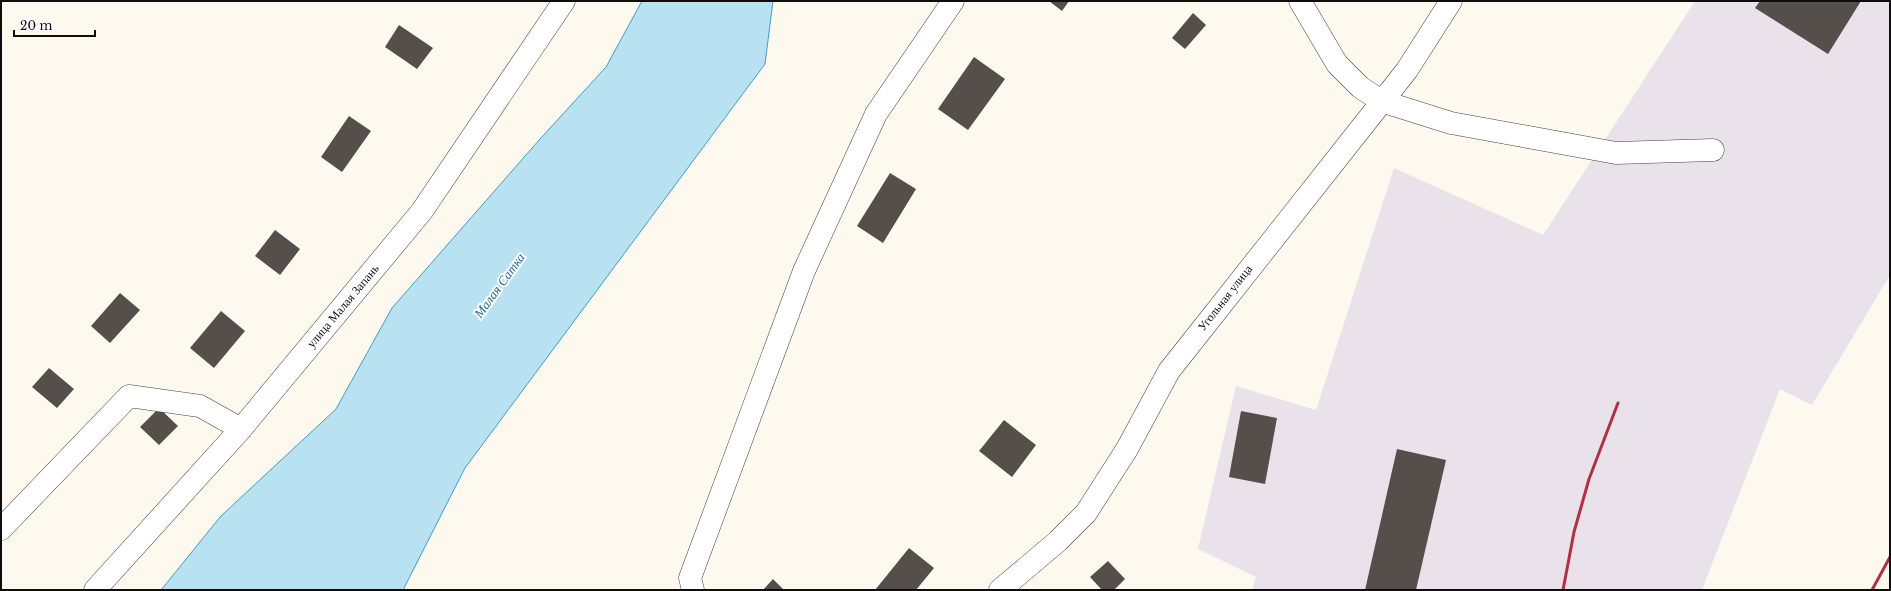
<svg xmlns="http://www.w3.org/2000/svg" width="1891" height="591" viewBox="0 0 1891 591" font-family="'Libre Baskerville',serif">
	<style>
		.industrial { fill: #e9e2eb }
		.water { fill: #b8e1f1; stroke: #459cc1 }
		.building { fill: #554e4b }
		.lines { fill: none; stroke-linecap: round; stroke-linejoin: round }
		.minor-casing { stroke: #404040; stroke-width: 23 }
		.minor { stroke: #fff; stroke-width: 22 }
		.rail { stroke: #b13144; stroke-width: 3 }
		.labels { text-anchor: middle; stroke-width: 4; stroke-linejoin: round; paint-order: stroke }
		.street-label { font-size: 12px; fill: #0d0d0d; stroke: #fff }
		.water-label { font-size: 13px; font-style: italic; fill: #216d94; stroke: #fff }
	</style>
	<rect width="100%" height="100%" fill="#fef9ef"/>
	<path class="industrial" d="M1695,1h195v274l-78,130 -32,-16 -78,201h-450l4,-13 -58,-28 38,-163 80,24 78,-242 149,67z"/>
	<path class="water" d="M642,1h131l-8,63 -300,404 -62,122h-242l60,-74 115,-107 56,-101 148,-169 66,-72z"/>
	<path class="building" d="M1049,1h20l-7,10z
		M1760,1h101l-33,53 -73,-46z
		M1193,13l13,12 -21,24 -13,-11z
		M399,25l34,23 -16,21 -32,-22z
		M974,57l31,22 -37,51 -30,-21z
		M349,116l22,15 -29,41 -21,-15z
		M890,173l26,16 -33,54 -26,-17z
		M275,230l25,19 -20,26 -25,-19z
		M120,293l20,17 -30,33 -19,-17z
		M221,311l24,20 -31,37 -24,-20z
		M49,368l25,21 -17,19 -25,-21z
		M159,408l19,18 -19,19 -19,-18z
		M1241,411l36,7 -12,66 -36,-7z
		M1004,420l32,25 -24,32 -33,-26z
		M1397,449l49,11 -30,130h-51z
		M909,548l25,20 -18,22h-41z
		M1108,561l17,18 -11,11h-12l-12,-13z
		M773,579l11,11h-21z"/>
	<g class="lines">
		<defs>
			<path id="minor" d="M1300,1l37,63 23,23 21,14 70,22 165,30 97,-3
				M1,529l128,-133 71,10 41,23
				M95,590l146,-161 181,-218 142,-210
				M693,590l-3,-12 114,-307 72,-157 77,-113
				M1000,590l58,-49 28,-28 41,-64 42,-78 238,-301 44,-69"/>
		</defs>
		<use href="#minor" class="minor-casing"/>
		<use href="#minor" class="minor"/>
		<path class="rail" d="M1563,590l11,-58 15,-53 29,-76
			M1872,590l18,-33"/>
	</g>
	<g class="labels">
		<g class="street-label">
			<text transform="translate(1225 298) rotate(-52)" y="4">Угольная улица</text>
			<text transform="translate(343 306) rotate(-50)" y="4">улица Малая Запань</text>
		</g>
		<g class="water-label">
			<text transform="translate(499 285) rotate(-54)" y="5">Малая Сатка</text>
		</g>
	</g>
	<rect width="1891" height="591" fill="none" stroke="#0d0d0d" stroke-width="4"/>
	<path d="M14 30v6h81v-6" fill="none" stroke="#0d0d0d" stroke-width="2"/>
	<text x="20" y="30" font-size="12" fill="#0d0d0d" stroke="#ffffff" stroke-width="3" paint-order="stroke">20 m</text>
</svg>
